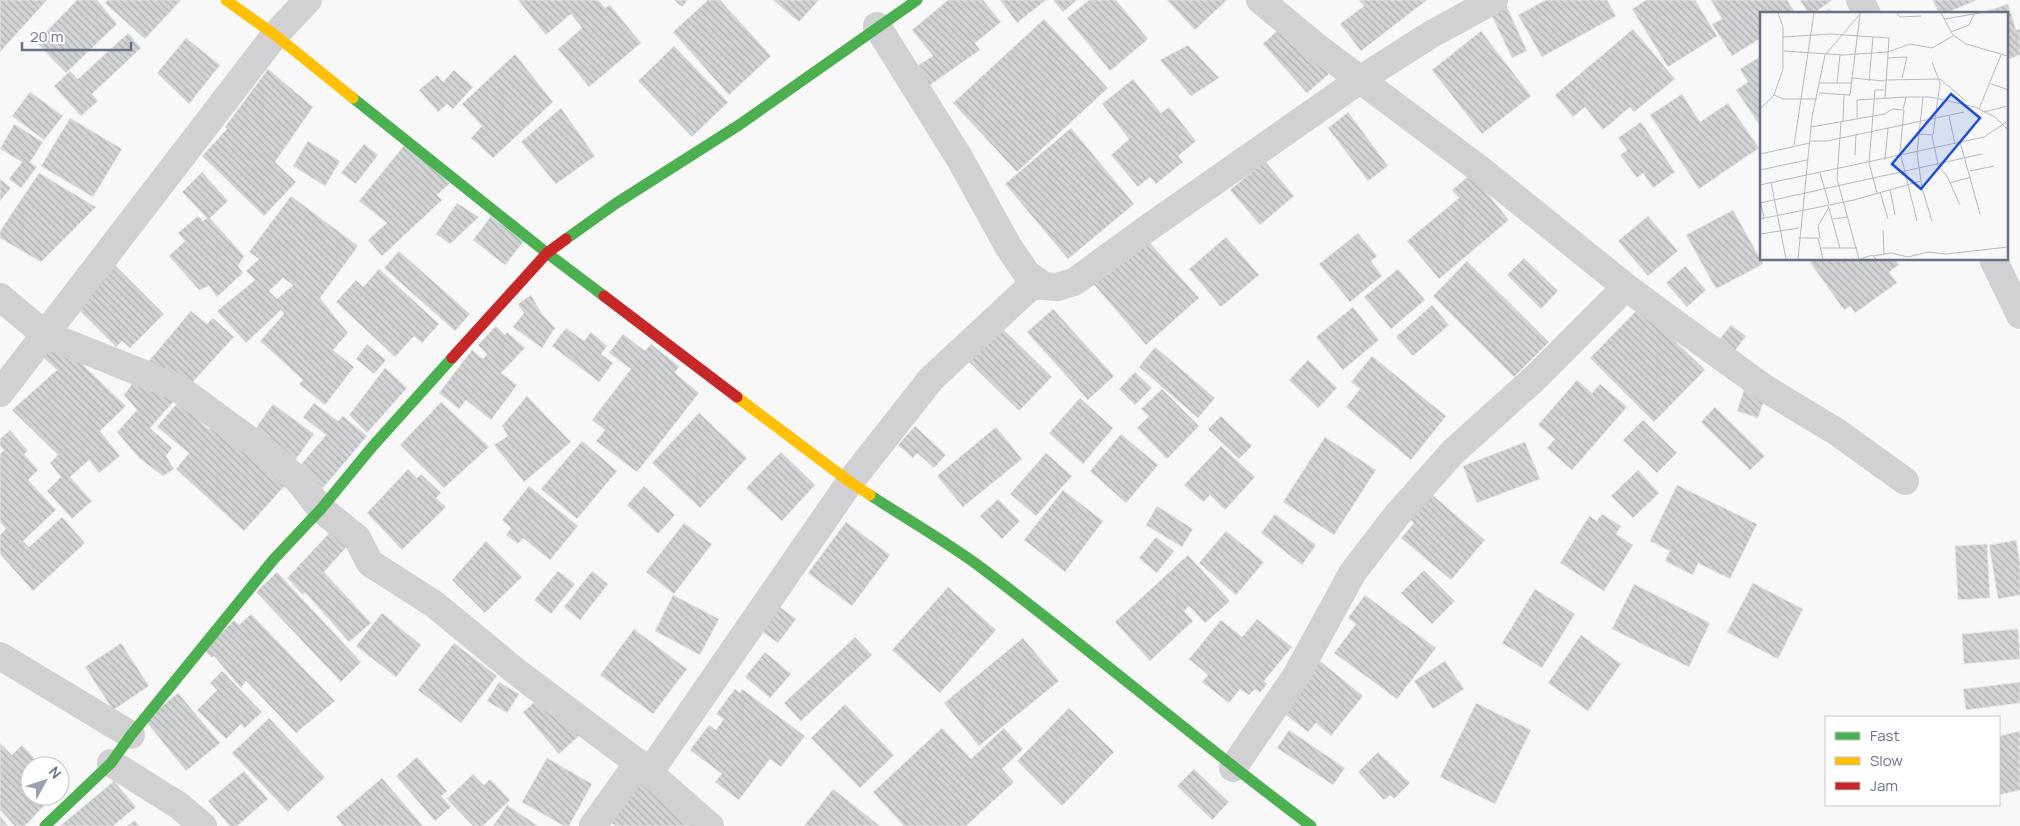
<svg xmlns="http://www.w3.org/2000/svg" width="2020" height="826" viewBox="0 0 2020 826" font-family="Manrope,sans-serif">
	<style>
		.building { fill: url(#building-back-hatch); stroke: #e8e8e8; fill-rule: evenodd }
		.lines { fill: none; stroke-linecap: round; stroke-linejoin: round }
		.street { stroke: #d1d1d3; stroke-width: 28 }
		.fast { stroke: #4caf50; stroke-width: 11 }
		.slow { stroke: #ffc107; stroke-width: 11 }
		.jam { stroke: #c62828; stroke-width: 11 }
		.inset-road { fill: none; stroke: #b6bac4; stroke-width: 1 }
		.view { fill: #1d4ed8; fill-opacity: 0.15; stroke: #1d4ed8; stroke-width: 2.5 }
		.inset-edge { fill: none; stroke: #6a7287; stroke-width: 2.5 }
	</style>
	<defs>
		<pattern id="building-back-hatch" width="6" height="6" patternUnits="userSpaceOnUse" patternTransform="scale(1.25)"><rect width="6" height="6" fill="#d2d3d4"/><path d="M-1 5l2 2M0 0l6 6M5-1l2 2" fill="none" stroke="#aeb0b2"/></pattern>
	</defs>
	<rect width="100%" height="100%" fill="#f8f8f8"/>
	<path class="building" d="M0,0h47l-47,52z
		M77,0h20l20,24 -51,49 -30,-31z
		M108,0h73l-36,39 -40,-36z
		M518,0h80l7,8 5,-3 31,38 -52,44 -31,-38 24,-21 -11,-14 -25,21z
		M674,0h14l-6,7z
		M708,0h12l51,56 -42,39 -56,-63z
		M773,0h46l-20,22z
		M948,0h35l18,22 -26,21 5,7 -50,35 -13,-19 16,-10 -21,-26z
		M1000,0h46l-29,23z
		M1053,0h24l-14,12z
		M1089,0h27l32,39 -38,32 -43,-53z
		M1167,0h60l-32,30z
		M1359,0h68l-66,51 -21,-27 24,-18z
		M1546,0h61l9,16 -74,41 -24,-42z
		M1646,0h49l22,36 -49,31 -36,-58z
		M1711,0h76l9,14h-35v24l-29,18 -20,-32 10,-5z
		M1800,0h32l-19,14h-4z
		M1933,0h44l-33,14h-5z
		M2008,4l8,26 4,-1v26l-14,5v-46h-28z
		M1506,5l21,46 -15,7 -22,-46z
		M1830,9l3,5h-13z
		M1044,19l64,69 -91,84 -64,-69z
		M1284,24l45,50 -22,19 -44,-49z
		M1633,29l42,50 -41,33 -4,-5 -27,23 -18,-23 -12,10 -18,-22z
		M1481,31l50,65 -49,38 -50,-64z
		M128,33l13,15 -49,46 6,7 -17,15 -27,-30 16,-15 8,8z
		M186,38l34,27 -31,39 -32,-31z
		M1188,45l31,33 -28,18 -31,-36z
		M674,46l54,56 -36,35 -54,-56z
		M515,54l38,48 -60,56 -22,-20 11,-12 -20,-22z
		M1761,56v71l-25,-37 12,-8 -8,-13z
		M268,69l45,38 -38,55 21,20 -32,34 -62,-60 25,-27 -2,-2z
		M454,70l19,17 -20,22 -6,-5 -9,8 -19,-22 18,-15 6,7z
		M1133,79l28,34 8,-6 27,34 -18,15 5,6 -27,22 -6,-7 -12,10 -27,-32 18,-16 -27,-35z
		M30,92l33,24 -19,24 -32,-24z
		M1682,94l18,28 28,-19 31,45 -60,41 -49,-74z
		M561,108l34,48 -39,28 -35,-42z
		M1348,112l40,54 -20,15 -40,-53z
		M70,118l52,31 -29,48 -52,-31z
		M1641,122l34,50 -22,16 -10,-15 -6,5 -17,-23 7,-5 -9,-12z
		M14,124l29,18 -13,20 7,5 -16,21 -12,-9 13,-17 -22,-13z
		M1071,128l63,76 -66,55 -63,-75z
		M308,141l32,20 -15,25 -32,-20z
		M406,143l44,40 -13,12 5,5 -60,56 -14,-16 19,-17 -28,-22z
		M364,144l14,11 -22,29 -15,-11z
		M1265,161l29,35 -34,29 -30,-35z
		M202,172l26,29 -18,17 34,38 -6,10 5,7 -26,24 -8,-11 -10,4 -30,-34 16,-15 -7,-8 20,-17 5,5 4,-3 -25,-26z
		M39,173l57,34 -55,55 -41,-24v-7z
		M1471,174l38,46 -70,59 -32,-38 52,-43 -7,-8z
		M0,179l11,9 -11,13z
		M291,196l67,50 -38,52 28,35 -15,17 21,17 -29,38 -26,-21 4,-4 -43,-39 24,-27 -3,-4 -35,33 -29,-32 38,-31 -9,-9 13,-12 -10,-7zM283,278l10,7 -16,14 -8,-8z
		M457,203l22,14 -29,27 -14,-10z
		M1733,210l30,54 -47,25 -30,-54z
		M491,216l33,25 -19,24 -32,-25z
		M1648,216l30,35 -30,25 -30,-35z
		M1358,233l19,23 -6,5 11,15 -32,26 -31,-38z
		M1142,234l57,64 -53,47 -56,-65z
		M1226,237l33,38 -38,32 -32,-38z
		M399,251l71,63 -15,17 -71,-63z
		M1524,258l34,33 -17,18 -34,-34z
		M1815,259h80l4,6 -10,7 8,11 -42,30 -5,-7 -6,4 -34,-48z
		M110,260l54,54 -34,34 -8,-7 -6,6 -43,-43z
		M1467,261l82,81 -35,35 -81,-81z
		M1685,266l21,24 -19,17 -21,-24z
		M379,269l60,55 -17,19 -8,-7 -19,21 -59,-55 20,-22 7,7z
		M1398,269l27,31 -34,29 -27,-32z
		M531,295l11,19 13,14 -13,20 -29,-21 11,-14 -6,-9z
		M1432,305l17,20 -36,31 -17,-19z
		M1353,307l26,33 -36,30 -27,-33z
		M1640,307l65,63 -51,52 -64,-64z
		M1053,309l61,67 -26,24 -61,-68z
		M191,311l16,13 6,-6 21,19 -44,48 -17,-15 -7,8 -18,-16z
		M1731,325l15,11 -12,16 -15,-12z
		M496,326l9,9 2,-3 18,16 -24,25 16,12 -26,35 -25,-20 -7,9 -20,-16 33,-43 11,9 4,-5 -9,-9z
		M1001,327l51,50 -33,34 -51,-50z
		M566,328l18,13 7,-9 16,14 -6,8 12,9 -14,19 -47,-36z
		M623,334l22,17 6,-7 28,22 -4,7 24,20 -62,79 -41,-31 9,-11 -13,-10 39,-51 -22,-16z
		M51,340l31,24 44,42 -26,25 20,25 -21,17 -10,-13 -19,17 22,24 -20,18 -25,-28 14,-14 -11,-14 8,-8 -46,-45 45,-40 -19,-17z
		M367,344l19,16 -12,14 -18,-15z
		M1155,347l60,51 -17,20 -59,-51z
		M1372,356l74,60 -35,44 -65,-53 14,-18 -9,-7z
		M1308,360l29,28 -19,20 -29,-28z
		M385,368l22,20 -40,45 -18,-18z
		M1135,372l17,16 -17,17 -16,-16z
		M139,374l35,27 -24,27 22,20 -6,8 8,13 -11,7 -24,-18 -22,-26 20,-22 -13,-15z
		M1577,380l15,13 8,-9 27,23 -55,63 -25,-22 8,-9 -17,-14z
		M1745,387l21,7 -8,24 -21,-7z
		M1162,389l37,37 -32,33 -30,-31 12,-12 -8,-7z
		M527,396l44,46 -47,40 -30,-37 14,-9 -6,-10z
		M1080,398l33,30 -30,36 -34,-31z
		M179,401l29,28 12,-3 69,55 -45,50 -68,-62 13,-16 -32,-26z
		M441,402l48,45 -45,41 -44,-43z
		M314,403l24,18 5,-5 24,20 -44,52 -24,-21 27,-32 -23,-18z
		M273,404l41,30 -21,29 -40,-31z
		M1715,407l50,49 -15,14 -49,-48z
		M699,413l48,45 -47,50 -48,-45z
		M1221,416l31,30 -13,13 -31,-30z
		M1643,420l34,33 -20,20 -34,-33z
		M915,426l31,29 -12,13 -17,-15 -4,5 -15,-13z
		M996,427l26,32 -59,48 -26,-31z
		M10,430l18,21 -4,3 14,16 -10,10 28,30 -33,31 6,6 33,-30 23,26 -52,48 -33,-37v-19l6,-6 -6,-7v-68l4,-4 -4,-4v-7z
		M1121,434l37,31 -32,38 -36,-32z
		M1325,437l51,33 -42,65 -51,-33z
		M582,441l35,30 -40,48 -36,-30z
		M1525,442l15,37 -63,24 -14,-37z
		M1221,446l34,31 -30,33 -15,-15 -7,7 -19,-17z
		M781,452l34,33 -33,36 -36,-33z
		M1046,453l26,23 -36,40 -26,-22z
		M408,469l9,9 4,-4 20,19 -5,5 10,9 -44,43 -35,-37z
		M1638,470l21,23 -26,25 -22,-22z
		M1677,485l80,39 -27,55 -32,-16 -5,12 -28,-14 5,-10 -20,-10z
		M529,486l49,40 -28,34 -27,-22 -5,6 -12,-9 5,-7 -9,-8z
		M644,486l31,29 -17,19 -31,-29z
		M1063,490l40,31 -38,51 -41,-32z
		M1430,493l55,47 -34,40 -50,-42 13,-15 -6,-6z
		M998,499l22,22 -18,18 -22,-23z
		M1157,506l36,23 -11,18 -36,-22z
		M1275,514l41,31 -14,20 -41,-32z
		M1602,514l19,12 -5,8 17,11 -29,46 -44,-28 29,-47 8,5z
		M846,522l44,33 -38,51 -44,-33z
		M684,523l28,21 -38,50 -28,-22z
		M333,529l17,14 -26,29 47,51 -22,19 -44,-50 -2,3 -16,-17z
		M1226,531l38,31 -28,33 -37,-32z
		M1156,537l18,14 -17,22 -18,-15z
		M2016,540l4,24v31l-22,4 -9,-54z
		M486,541l36,36 -37,36 -33,-33z
		M1987,544l3,54 -32,2 -3,-54z
		M1188,555l42,46 -25,22 -16,-17 -5,5 9,10 -43,40 -35,-39z
		M1424,570l31,31 -23,23 -31,-31z
		M558,571l17,13 -24,30 -17,-14z
		M592,571l16,13 -28,36 -16,-13z
		M277,572l84,90 -20,20 -85,-90z
		M1753,583l50,26 -25,50 -51,-27z
		M1634,584l76,39 -21,44 -77,-38z
		M948,587l48,43 -56,63 -48,-43z
		M1535,589l40,25 -33,54 -40,-25z
		M673,595l46,24 -19,36 -45,-24z
		M1365,595l71,53 -39,51 -63,-46 22,-29 -8,-6z
		M772,601l24,18 -18,24 -24,-17z
		M382,613l39,32 -25,32 -40,-31z
		M251,614l84,87 -39,32 -50,-52 -5,7 -27,-32 -2,2 -8,-8 30,-30 5,5z
		M1257,619l35,28 -28,34 3,3 -7,9 -5,-4 -6,6 -9,-6 -11,14 -27,-21 6,-7 -19,-16 32,-39 21,17z
		M634,629l53,40 -34,45 -53,-39z
		M2018,629l2,30 -56,5 -2,-30z
		M1581,635l40,29 -33,47 -40,-28z
		M855,637l17,18 -71,66 -17,-18z
		M1023,638l36,43 -80,65 -35,-43z
		M121,643l28,43 -36,24 -28,-43z
		M454,643l43,33 -36,47 -43,-33z
		M765,652l26,22 -21,24 -25,-21z
		M1320,661l43,35 -32,40 -15,-13 -8,9 -27,-21z
		M1445,661l19,28 -31,20 -19,-28z
		M222,671l40,41 -17,16 -4,-4 -15,15 -29,-29 20,-20 -7,-7z
		M499,682l20,12 -12,19 -20,-12z
		M2020,682v21l-54,7 -3,-21z
		M735,689l5,4 2,-4 63,47 -24,31 -11,-8 -31,41 -24,-18 7,-8 -32,-24 19,-25 7,5 8,-11 -8,-5z
		M178,693l42,50 -34,28 -41,-51z
		M544,694l36,41 -21,19 -36,-42z
		M1476,703l55,27 -36,74 -55,-27z
		M845,704l49,51 -34,33 -49,-50z
		M1069,708l45,44 -52,54 -45,-45z
		M269,718l56,59 -37,35 -56,-59z
		M942,728l29,31 33,-31 19,21 -21,20 12,13 -48,44h-62l-31,-34z
		M1289,730l56,38 -12,17 -56,-37z
		M2020,731v59l-21,5v-59z
		M0,743l12,12 10,-10 19,21h-11v30h23l-28,30h-10l-15,-16z
		M1378,752l32,31 -16,16 -4,-4 -6,5 -26,-28z
		M417,757l30,34 -6,5 10,11 -16,14 -39,-45z
		M547,758l45,26 -23,42h-5l-42,-24z
		M1194,769l35,33 -17,18 -35,-34z
		M244,771l24,28 -31,27h-7l-22,-25z
		M473,774l11,11 6,-6 20,21 -27,26h-10l-26,-27z
		M646,775l51,41 -8,10h-73l-6,-4z
		M382,778l41,48h-79l-8,-9z
		M114,781l22,26 -23,19h-53z
		M833,789l47,37h-76z
		M507,805l31,21h-45z
		M0,816l8,10h-8z
		M135,820l4,6h-12z"/>
	<g class="lines">
		<path class="street" d="M1260,0l62,51 160,120 144,116 61,45 79,57 71,43 68,49
			M1860,0l7,14
			M877,26l83,133 48,87 19,28 17,12 13,1 17,-5 74,-54 213,-149 69,-44 64,-35
			M1993,259l27,56
			M0,297l44,37 133,53 94,69 28,25 22,28 36,29 13,25 64,41 84,69 120,90 72,63
			M0,393l275,-358 33,-35
			M0,656l131,79
			M111,763l67,42 25,21
			M1233,768l63,-92 57,-104 44,-57 56,-63 82,-74 91,-91
			M649,773l201,-291 81,-103 101,-94 12,1
			M593,826l45,-63"/>
		<path class="fast" d="M353,98l194,155 57,43
			M566,239l49,-35 124,-79 178,-125
			M870,495c35,23 72,44 105,68 114,85 222,178 336,263
			M45,826l66,-63 20,-28 142,-175 48,-51 51,-62 80,-89"/>
		<path class="slow" d="M226,0l49,35 78,63
			M737,397l113,85 20,13"/>
		<path class="jam" d="M604,296l133,101
			M452,358l95,-105 19,-14"/>
	</g>
	<g transform="translate(1760 12)">
		<rect width="248" height="248" fill="#f8f8f8"/>
		<path class="inset-road" d="M137,1l3,4 21,-1M181,1l12,22 13,9 42,12M184,7l36,-6M191,20l18,-7 5,-11M23,25l47,-3 59,4 -4,61M24,39l59,4 45,-3 22,-8 22,4 21,-12M127,46l20,-1 -5,21M92,66l32,3M124,68l56,-1 26,22M109,69l4,-44M60,71h32M77,71l3,-28M231,72l15,5 2,3M59,81l31,2 10,-80M14,83l9,4h34M163,85l-6,56 5,35 10,33M115,87l31,-2M0,97l14,-14 9,-26v-42l-5,-14M219,97l22,-54M144,98l-4,42 17,69M224,100l24,-6M189,104l6,28M97,106v-18l18,-1M81,110l-4,57 22,80M83,110l1,-27M51,115l74,-13 7,-5 11,1 3,-13h24l45,10 20,10 13,13M158,122l15,1 7,-52 -8,-21M172,124l6,28M50,129h17l137,-29M200,130l20,72M34,133l20,-132M0,142l50,-11M95,143l1,-20M125,148l3,-32M177,152l10,12 13,29M0,158l47,-10M210,159l24,-5M60,161l9,31M11,170l15,77M190,171l21,-6M0,173l224,-48 24,-16M130,177l5,26M120,180l8,27M117,181l-8,-30 6,-73h9M0,187l4,19M0,191l222,-49M68,193l12,43M0,207l94,-19 67,-19M73,207l15,-2M123,218l1,24M0,222l39,-6M38,226h20l5,21M60,227l-2,-13 11,-19M61,236h36M113,244l18,-3 17,4 20,-5 18,2 62,-7M38,247l14,-142 13,-62 36,-42M101,247l11,-4 4,4"/>
		<path class="view" d="M191,82l29,24 -59,71 -29,-25z"/>
		<rect width="248" height="248" class="inset-edge"/>
	</g>
	<rect x="1825" y="716" width="175" height="90" fill="#ffffff" stroke="#c3c7cf"/>
	<rect x="1835" y="732" width="25" height="8" fill="#4caf50" stroke="#c3c7cf"/>
	<text x="1870" y="741" font-size="15" fill="#6a7287">Fast</text>
	<rect x="1835" y="757" width="25" height="8" fill="#ffc107" stroke="#c3c7cf"/>
	<text x="1870" y="766" font-size="15" fill="#6a7287">Slow</text>
	<rect x="1835" y="782" width="25" height="8" fill="#c62828" stroke="#c3c7cf"/>
	<text x="1870" y="791" font-size="15" fill="#6a7287">Jam</text>
	<g transform="translate(45 781) rotate(50)"><circle r="24" fill="#ffffff" stroke="#c3c7cf"/>
	<path d="M0-4L9 19L0 12L-9 19Z" fill="#9ca1af"/>
	<text y="-8" font-size="14" font-weight="bold" text-anchor="middle" fill="#6a7287">N</text>
	</g>
	<path d="M22 42v8h109v-8" fill="none" stroke="#6a7287" stroke-width="2.5"/>
	<text x="30" y="42" font-size="15" fill="#6a7287" stroke="#ffffff" stroke-width="4" paint-order="stroke">20 m</text>
</svg>
